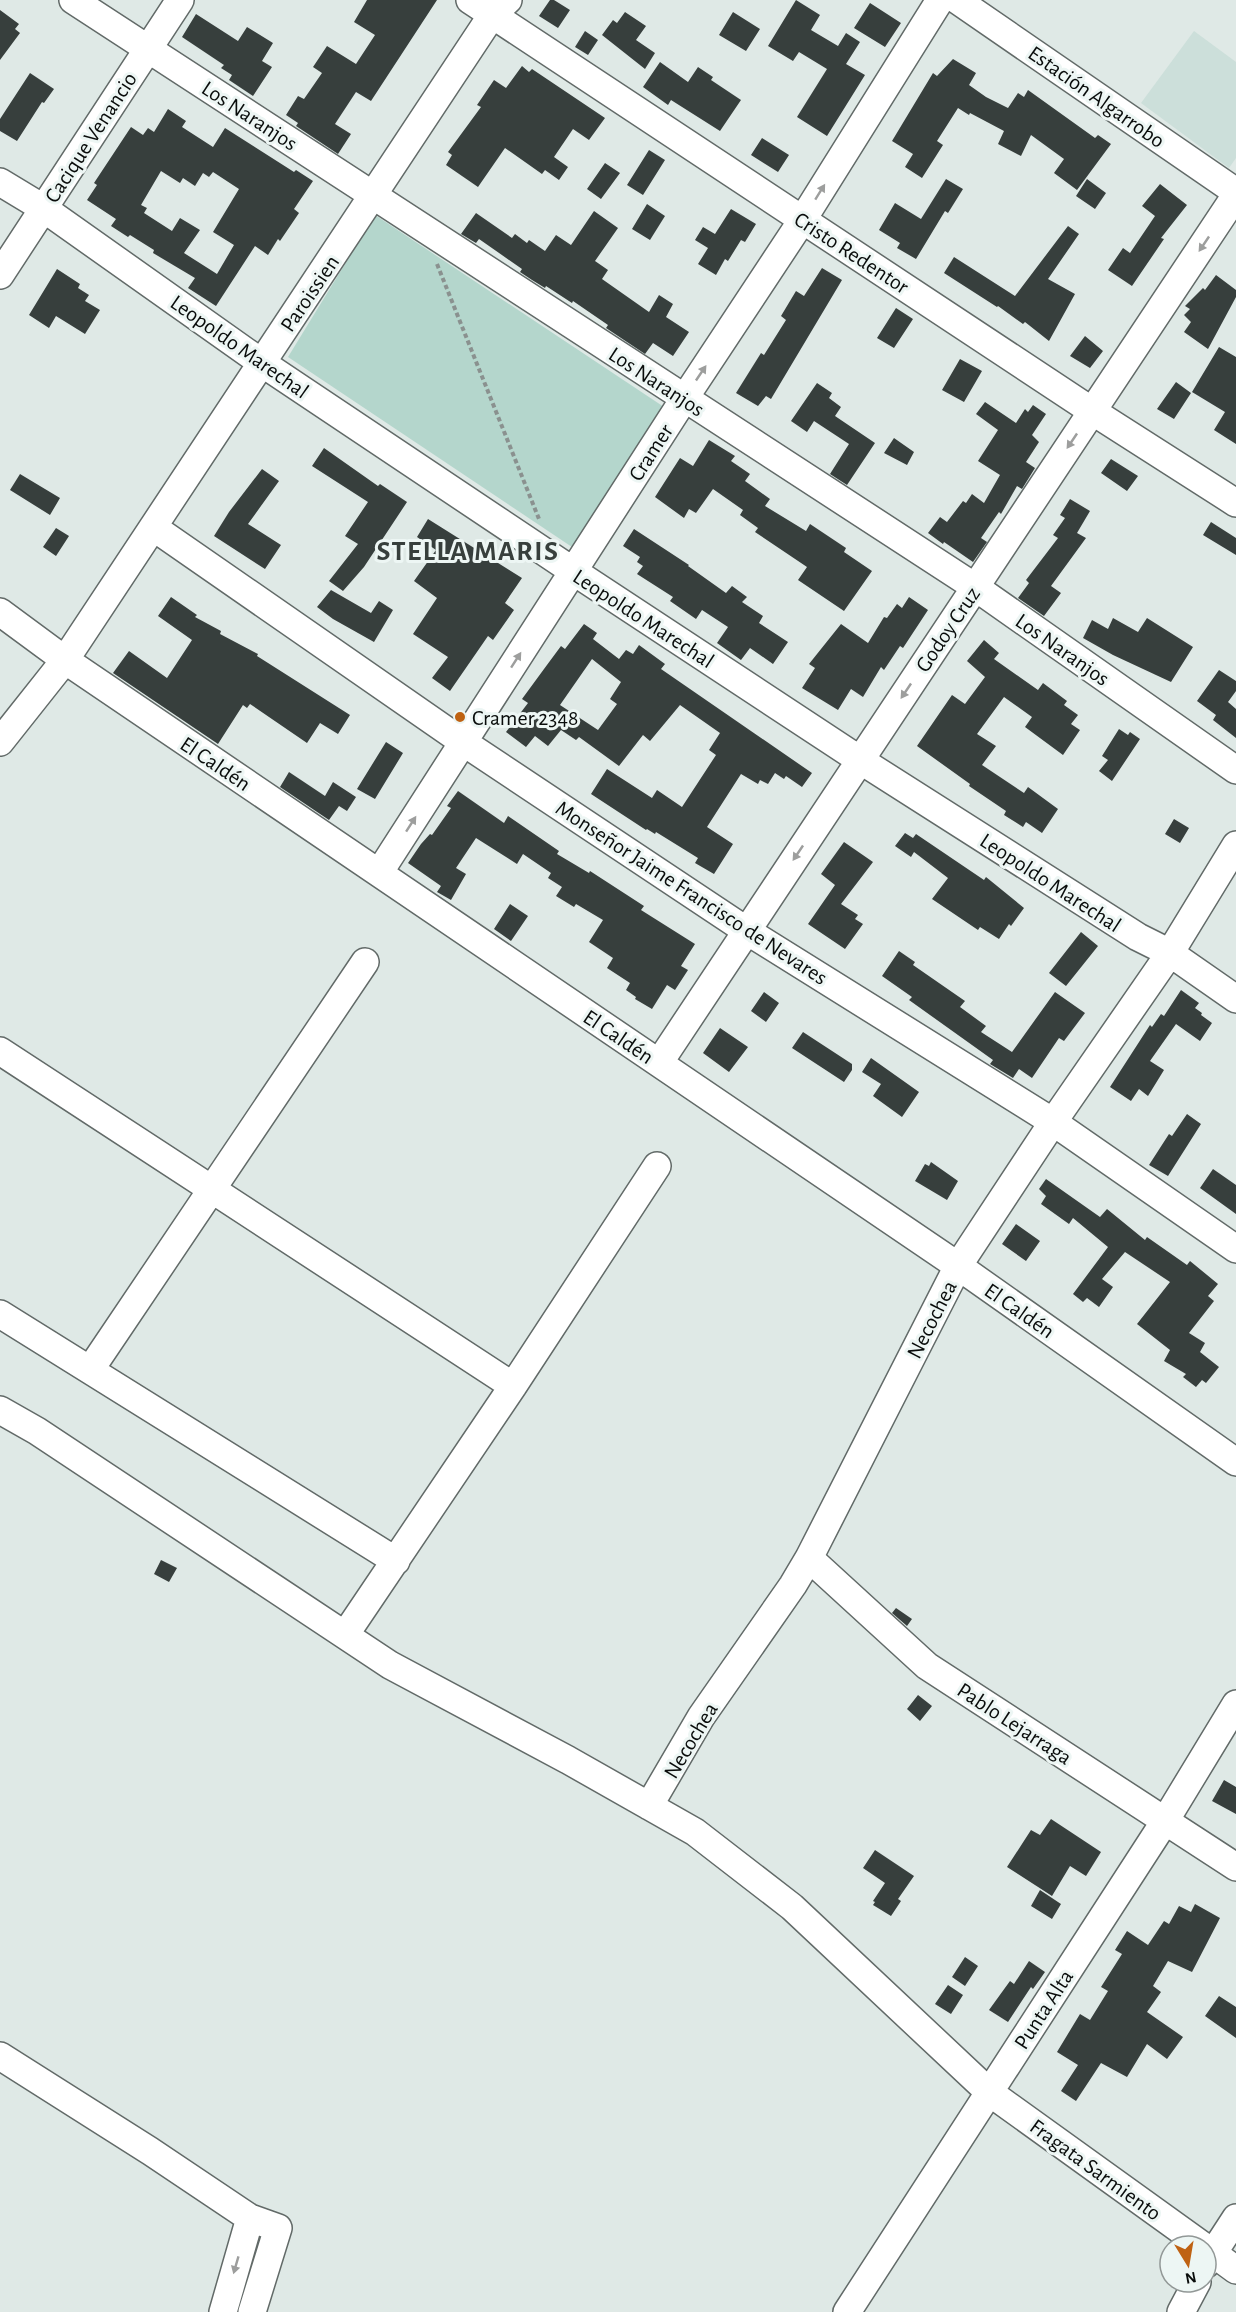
<svg xmlns="http://www.w3.org/2000/svg" width="1236" height="2312" viewBox="0 0 1236 2312" font-family="'Alegreya Sans',sans-serif">
	<style>
		.built { fill: #ccdfda }
		.green { fill: #b4d6cc }
		.building { fill: #373f3d; fill-rule: evenodd }
		.lines { fill: none; stroke-linecap: round; stroke-linejoin: round }
		.minor-casing { stroke: #626a68; stroke-width: 30 }
		.path { stroke: #8a918f; stroke-width: 4; stroke-dasharray: 4.5 3; stroke-linecap: butt }
		.minor { stroke: #fff; stroke-width: 27 }
		.oneway { fill: #9d9e9d }
		.poi-dot { fill: #bf6213; stroke: #edf6f4; stroke-width: 2 }
		.labels { text-anchor: middle; stroke-width: 6; stroke-linejoin: round; paint-order: stroke }
		.street-label { font-size: 22px; fill: #090c0b; stroke: #edf6f4 }
		.poi-label { font-size: 22px; fill: #090c0b; stroke: #edf6f4; text-anchor: start }
		.district-label { font-size: 28px; font-weight: bold; letter-spacing: 1.5px; fill: #373f3c; stroke: #edf6f4 }
	</style>
	<rect width="100%" height="100%" fill="#dfe9e6"/>
	<path class="built" d="M1194,31l42,31v96l-7,10 -88,-65z"/>
	<path class="green" d="M375,215l289,192 -92,140 -284,-190z"/>
	<path class="building" d="M367,0h70l-66,101 -15,-9 -21,32 16,10 -13,20 -42,-28 2,-3 -12,-8 12,-19 6,3 18,-26 -9,-6 14,-21 29,18 19,-29 -21,-13z
		M550,0h4l16,10 -12,18 -19,-12z
		M796,0l24,15 -9,15 27,16 8,-13 14,9 -14,22 19,11 -38,61 -30,-19 30,-48 -28,-17 -6,9 -25,-15z
		M870,3l31,20 -16,24 -31,-19z
		M0,10l19,14 -4,5 5,4 -20,27z
		M625,12l21,14 -10,14 19,13 -10,16 -43,-34 11,-15 4,3z
		M733,12l27,17 -14,22 -27,-16z
		M196,14l42,27 9,-14 26,16 -11,18 10,6 -19,29 -24,-16 3,-5 -11,-7 3,-3 -42,-28z
		M585,31l13,9 -10,15 -13,-8z
		M953,59l23,14 -7,12 17,12 22,11 10,-15 6,4 4,-7 67,48 3,-3 13,9 -34,46 -23,-17 10,-14 -33,-24 -10,21 -23,-12 6,-13 -34,-18 -1,2 -11,-7 -21,33 6,4 -21,33 -17,-11 8,-13 -21,-13 41,-68 4,3z
		M660,62l28,20 10,-15 15,10 -2,3 30,20 -21,31 -49,-31 -3,5 -25,-18z
		M522,66l7,6 3,-3 73,49 -16,22 -16,-11 -19,28 14,10 -9,13 -14,-10 -3,4 -37,-26 -27,39 -32,-22 6,-10 -4,-3 33,-45 -4,-2 17,-25 12,8z
		M30,73l24,16 -10,14 -2,-1 -25,39 -17,-10v-12z
		M168,109l18,12 -4,6 31,20 12,-19 69,44 2,-2 17,11 -19,28 5,4 -19,28 -2,-2 -10,16 -13,-9 -39,60 -28,-18 7,-10 -42,-25 1,-3 -24,-15 -2,2 -17,-11 5,-7 -29,-19 10,-15 -3,-2 37,-56 12,8 5,-7 6,4zM161,171l19,12 3,-5 12,8 8,-13 6,4 4,-5 26,17 -26,43 21,13 -17,29 -33,-21 16,-23 -20,-12 -8,13 -28,-18 3,-5 -6,-3z
		M762,138l27,17 -11,17 -27,-17z
		M649,150l16,10 -22,35 -16,-10z
		M605,163l15,10 -19,26 -14,-10z
		M946,179l17,10 -15,24 -3,-2 -29,48 -19,-11 3,-5 -21,-13 16,-27 26,16z
		M1087,179l19,14 -11,16 -19,-13z
		M1160,184l27,21 -26,33 3,1 -32,47 -24,-16 15,-22 7,5 25,-37 -13,-10z
		M647,204l18,12 -15,24 -18,-11z
		M731,209l25,15 -11,18 -4,-2 -13,21 -3,-2 -9,16 -18,-11 10,-16 -13,-8 8,-13 12,7z
		M594,211l24,17 -23,33 13,9 -6,9 47,33 10,-17 14,9 -7,13 23,15 -16,24 -20,-13 -8,11 -39,-26 2,-3 -35,-24 -1,2 -26,-17 -1,2 -13,-8 -12,-8 2,-3 -43,-30 -3,4 -15,-9 15,-21 36,25 3,-4 12,9 2,-3 16,11 11,-16 15,10z
		M1068,226l11,8 -31,45 27,15 -26,47 -24,-19 -2,2 -25,-18 -1,1 -53,-34 10,-16 61,39z
		M822,268l20,12 -71,119 -5,-3 -8,10 -22,-13 25,-40 3,2 22,-35 -5,-4 15,-25 8,5z
		M57,269l23,15 -2,4 11,7 -4,6 15,9 -15,24 -29,-18 -7,12 -20,-13z
		M1216,275l20,15v7l-28,52 -24,-17 7,-10 -7,-7 6,-6 -5,-3 18,-18 2,2z
		M896,308l17,11 -19,29 -17,-10z
		M1085,336l18,15 -13,17 -20,-12z
		M1219,347l17,10v87l-22,-14 11,-18 -33,-20z
		M960,359l22,12 -18,31 -22,-12z
		M1176,382l15,11 -17,26 -17,-10z
		M817,383l15,10 -3,5 12,9 -6,9 40,27 -28,42 -17,-11 19,-30 -35,-23 -7,11 -16,-11z
		M985,402l31,21 9,-14 3,3 5,-7 13,9 -14,21 7,7 -13,20 9,6 -13,21 -5,-3 -16,28 -2,-2 -18,26 6,4 -14,20 -29,-20 -1,2 -15,-11 12,-16 7,5 16,-21 3,2 6,-9 12,9 16,-28 -22,-14 20,-31 -22,-16z
		M894,438l20,14 -7,13 -23,-12z
		M709,440l26,16 -4,5 19,13 -5,7 25,18 -5,7 41,25 4,-7 36,24 -2,4 28,19 -28,40 -46,-31 9,-13 -52,-35 3,-4 -18,-13 3,-5 -30,-21 -17,24 -7,-4 -5,9 -29,-21 25,-39 13,8z
		M324,448l54,38 2,-2 27,18 -43,65 -21,24 -14,-10 29,-37 -13,-8 23,-34 -56,-36z
		M1111,459l27,17 -11,15 -26,-18z
		M262,469l17,12 -31,43 33,21 -16,24 -51,-33 15,-24z
		M20,474l40,24 -10,17 -40,-25z
		M1070,499l20,12 -13,22 9,5 -35,48 10,7 -17,23 -26,-18 11,-15 -3,-3 32,-42 -5,-3 12,-17 -5,-3z
		M428,519l94,59 -17,25 9,7 -21,30 -5,-4 -38,55 -18,-13 16,-21 -35,-23 24,-36 -23,-17 22,-31 -19,-13z
		M1211,522l25,16v17l-33,-20z
		M56,528l13,8 -13,20 -13,-9z
		M634,529l55,36 -1,1 38,27 6,-7 15,11 -5,5 21,14 -4,7 29,19 -15,22 -23,-16 -9,12 -24,-17 11,-16 -26,-17 -6,9 -26,-18 3,-4 -36,-23 6,-8 -6,-4 3,-5 -17,-11z
		M331,590l40,23 8,-12 14,9 -19,32 -41,-23 -16,-12z
		M171,597l26,18 -2,2 26,14 -1,3 38,20 -1,2 93,59 -12,19 -18,-11 -13,20 -57,-39 -3,4 -4,-3 -25,39 -105,-71 16,-22 38,27 25,-38 -34,-24z
		M909,597l19,13 -25,38 -3,-2 -16,24 -3,-3 -18,30 -12,-8 -13,21 -36,-22 13,-20 -6,-4 32,-40 27,19 16,-26 3,1 10,-14 5,4z
		M1113,618l25,14 9,-14 46,29 -22,35 -58,-27 -30,-17 9,-18 16,9z
		M584,624l13,9 -4,6 26,20 7,-9 7,4 6,-9 26,19 -4,5 151,104 -10,14 -16,-11 -2,3 -9,-6 -7,11 -8,-4 -2,4 -17,-10 -34,53 26,17 -19,30 -19,-11 3,-5 -42,-26 -1,2 -8,-5 -1,1 -55,-36 16,-25 45,29 5,-8 25,17 34,-52 -7,-5 11,-17 -40,-28 -30,36 -7,-6 -24,31 -40,-29 -3,3 -15,-10 -13,16 -13,-10 -9,11 -20,-15 22,-29 -6,-4 22,-30 17,-23 4,3zM592,659l29,23 -11,17 7,5 -19,26 -38,-25z
		M984,640l15,13 -5,6 44,31 5,-7 24,18 -3,4 14,10 -7,9 9,6 -17,25 -38,-28 7,-10 -28,-20 -27,37 19,12 -14,19 42,28 4,-6 30,22 -16,24 -16,-11 -3,5 -19,-12 2,-4 -37,-25 1,-2 -53,-38 35,-51 13,9 20,-27 -18,-16z
		M1219,670l17,11v10l-8,11 8,7v29l-23,-18 3,-5 -19,-14z
		M1119,729l9,6 2,-3 10,7 -28,42 -13,-10 9,-11 -6,-4z
		M386,742l17,11 -28,46 -18,-10z
		M289,772l36,24 8,-14 23,15 -9,14 -8,-5 -10,14 -49,-33z
		M458,791l46,32 4,-7 51,35 -2,3 32,19 1,-2 54,35 -3,4 54,34 -14,22 7,4 -13,20 -8,-5 -15,24 -17,-10 1,-2 -10,-7 4,-7 -23,-15 6,-10 -24,-16 14,-22 -27,-16 -2,3 -18,-11 6,-9 -14,-9 3,-5 -28,-19 -6,10 -41,-26 -20,30 10,6 -15,26 -14,-8 4,-6 -33,-23 13,-19 9,-10 2,1 19,-27 -4,-2z
		M1174,819l15,9 -9,15 -15,-9z
		M905,833l8,5 3,-4 68,46 2,-3 38,31 -13,18 -2,-2 -10,15 -19,-12 -2,3 -46,-31 16,-21 -34,-26 -3,5 -16,-11z
		M844,842l29,20 -32,42 17,11 -3,4 8,5 -18,25 -37,-25 27,-39 -14,-11z
		M510,904l18,12 -17,25 -17,-12z
		M1081,932l17,14 -32,40 -17,-13z
		M899,951l16,11 -2,3 52,36 -5,6 26,19 -5,6 31,20 43,-60 30,21 -21,28 -5,-3 -27,40 -13,-9 -6,9 -23,-14 3,-4 -84,-60 3,-3 -30,-21z
		M1181,990l18,13 -4,5 7,5 -1,2 11,8 -12,18 -24,-17 -26,37 14,9 -16,26 -9,-7 -8,12 -21,-14 40,-62 2,2 9,-13 3,2z
		M764,992l15,11 -13,19 -15,-11z
		M720,1028l28,19 -19,25 -26,-19z
		M803,1032l49,32v6l-8,12 -52,-34z
		M871,1058l48,34 -17,25 -29,-21 8,-12 -19,-12z
		M1187,1114l14,10 -33,52 -19,-11 20,-31 3,2z
		M931,1162l27,19 -11,19 -32,-19 10,-17 4,2z
		M1213,1169l23,16v29l-36,-26z
		M1046,1179l54,38 7,-8 38,31 2,-3 40,28 3,-4 28,23 -10,12 6,5 -25,32 16,10 -5,9 19,15 -13,16 -4,-3 -6,7 -13,-10 3,-3 -22,-13 6,-11 -33,-26 33,-42 -45,-30 -23,27 11,8 -14,20 -12,-9 -4,4 -10,-8 35,-47 -35,-29 -4,6 -28,-20 5,-8 -7,-7z
		M1016,1224l24,17 -14,20 -24,-17z
		M161,1560l16,8 -8,14 -15,-8z
		M896,1608l16,11 -5,7 -15,-13z
		M918,1695l14,11 -12,15 -13,-12z
		M1224,1780l12,7v27l-24,-13z
		M1051,1819l50,33 -15,24 -16,-10 -18,30 -45,-29 24,-37 9,5z
		M875,1850l39,26 -16,23 3,2 -10,15 -18,-11 2,-3 -2,-1 12,-18 -22,-15z
		M1040,1890l21,14 -9,15 -21,-13z
		M1195,1904l25,14 -28,54 -24,-11 -15,25 8,6 -14,20 36,25 -16,22 -20,-15 -20,33 -26,-14 -25,38 -15,-10 17,-26 -21,-13 23,-38 10,6 18,-29 -7,-4 21,-33 -7,-4 12,-19 21,14 16,-24 5,3 10,-18 12,6z
		M965,1957l13,9 -13,20 -13,-9z
		M1029,1961l16,11 -12,17 -2,-2 -23,35 -19,-12 21,-29 4,3z
		M948,1985l15,10 -12,19 -16,-10z
		M1219,1996l17,11v31l-31,-22z"/>
	<g class="lines">
		<defs>
			<path id="minor" d="M73,0l902,587 261,183
				M470,0l622,411 144,92
				M957,0l279,192
				M0,182l43,26 219,155 311,208 287,189 278,177 32,16 66,46
				M0,275l180,-275
				M153,527l310,215 284,189 306,191 183,127
				M0,612l65,48 893,606 278,196
				M0,742l65,-82 427,-645 16,-15
				M379,873l305,-474 119,-180 137,-219
				M0,1051l513,335
				M659,1063l577,-868
				M0,1314l396,247
				M90,1370l275,-408
				M0,1410l37,21 353,234 178,95 127,72 97,75 197,185 214,154
				M809,1558l118,108 309,201
				M345,1635l168,-249 144,-220
				M649,1806l52,-89 92,-132 16,-27 149,-292 95,-144 117,-169 66,-108
				M0,2056l150,95 100,67 28,10 -26,84
				M1206,2248l30,22
				M1206,2264l30,-46
				M223,2312l27,-94
				M847,2312l318,-491 71,-117
				M1181,2312l16,-30"/>
		</defs>
		<use href="#minor" class="minor-casing"/>
		<path class="path" d="M437,264l102,255"/>
		<use href="#minor" class="minor"/>
	</g>
	<defs><path id="oneway-solid" d="M-6-.8H1V-3.2L6.5 0L1 3.2V.8H-6Z" transform="scale(1.5)"/></defs>
	<g class="oneway">
		<use href="#oneway-solid" transform="translate(820 192) rotate(-58)"/>
		<use href="#oneway-solid" transform="translate(1204 244) rotate(124)"/>
		<use href="#oneway-solid" transform="translate(701 373) rotate(-56)"/>
		<use href="#oneway-solid" transform="translate(1072 441) rotate(124)"/>
		<use href="#oneway-solid" transform="translate(516 660) rotate(-57)"/>
		<use href="#oneway-solid" transform="translate(906 691) rotate(124)"/>
		<use href="#oneway-solid" transform="translate(411 824) rotate(-57)"/>
		<use href="#oneway-solid" transform="translate(798 853) rotate(124)"/>
		<use href="#oneway-solid" transform="translate(236 2265) rotate(106)"/>
	</g>
	<circle class="poi-dot" cx="460" cy="717" r="6"/>
	<g class="labels">
		<g class="street-label">
			<text transform="translate(1097 96) rotate(35)" y="8">Estación Algarrobo</text>
			<text transform="translate(250 115) rotate(33)" y="8">Los Naranjos</text>
			<text transform="translate(90 137) rotate(-57)" y="8">Cacique Venancio</text>
			<text transform="translate(852 252) rotate(33)" y="8">Cristo Redentor</text>
			<text transform="translate(309 293) rotate(-56)" y="8">Paroissien</text>
			<text transform="translate(240 346) rotate(35)" y="8">Leopoldo Marechal</text>
			<text transform="translate(657 381) rotate(33)" y="8">Los Naranjos</text>
			<text transform="translate(650 452) rotate(-57)" y="8">Cramer</text>
			<text transform="translate(644 618) rotate(33)" y="8">Leopoldo Marechal</text>
			<text transform="translate(947 629) rotate(-56)" y="8">Godoy Cruz</text>
			<text transform="translate(1063 649) rotate(35)" y="8">Los Naranjos</text>
			<text transform="translate(216 763) rotate(34)" y="8">El Caldén</text>
			<text transform="translate(1051 882) rotate(33)" y="8">Leopoldo Marechal</text>
			<text transform="translate(692 892) rotate(33)" y="8">Monseñor Jaime Francisco de Nevares</text>
			<text transform="translate(619 1036) rotate(34)" y="8">El Caldén</text>
			<text transform="translate(1020 1310) rotate(35)" y="8">El Caldén</text>
			<text transform="translate(931 1319) rotate(-63)" y="8">Necochea</text>
			<text transform="translate(1015 1723) rotate(33)" y="8">Pablo Lejarraga</text>
			<text transform="translate(690 1740) rotate(-59)" y="8">Necochea</text>
			<text transform="translate(1043 2009) rotate(-57)" y="8">Punta Alta</text>
			<text transform="translate(1096 2169) rotate(36)" y="8">Fragata Sarmiento</text>
		</g>
		<g class="poi-label">
			<text x="472" y="725">Cramer 2348</text>
		</g>
		<g class="district-label">
			<text x="468" y="560">STELLA MARIS</text>
		</g>
	</g>
	<g transform="translate(1188 2264) rotate(169)"><circle r="28" fill="#edf6f4" stroke="#929897" stroke-width="1.5"/>
	<path d="M0-4.5L10 22L0 15L-10 22Z" fill="#bf6213"/>
	<text y="-9" font-size="16" font-weight="bold" text-anchor="middle" fill="#090c0b">N</text>
	</g>
</svg>
